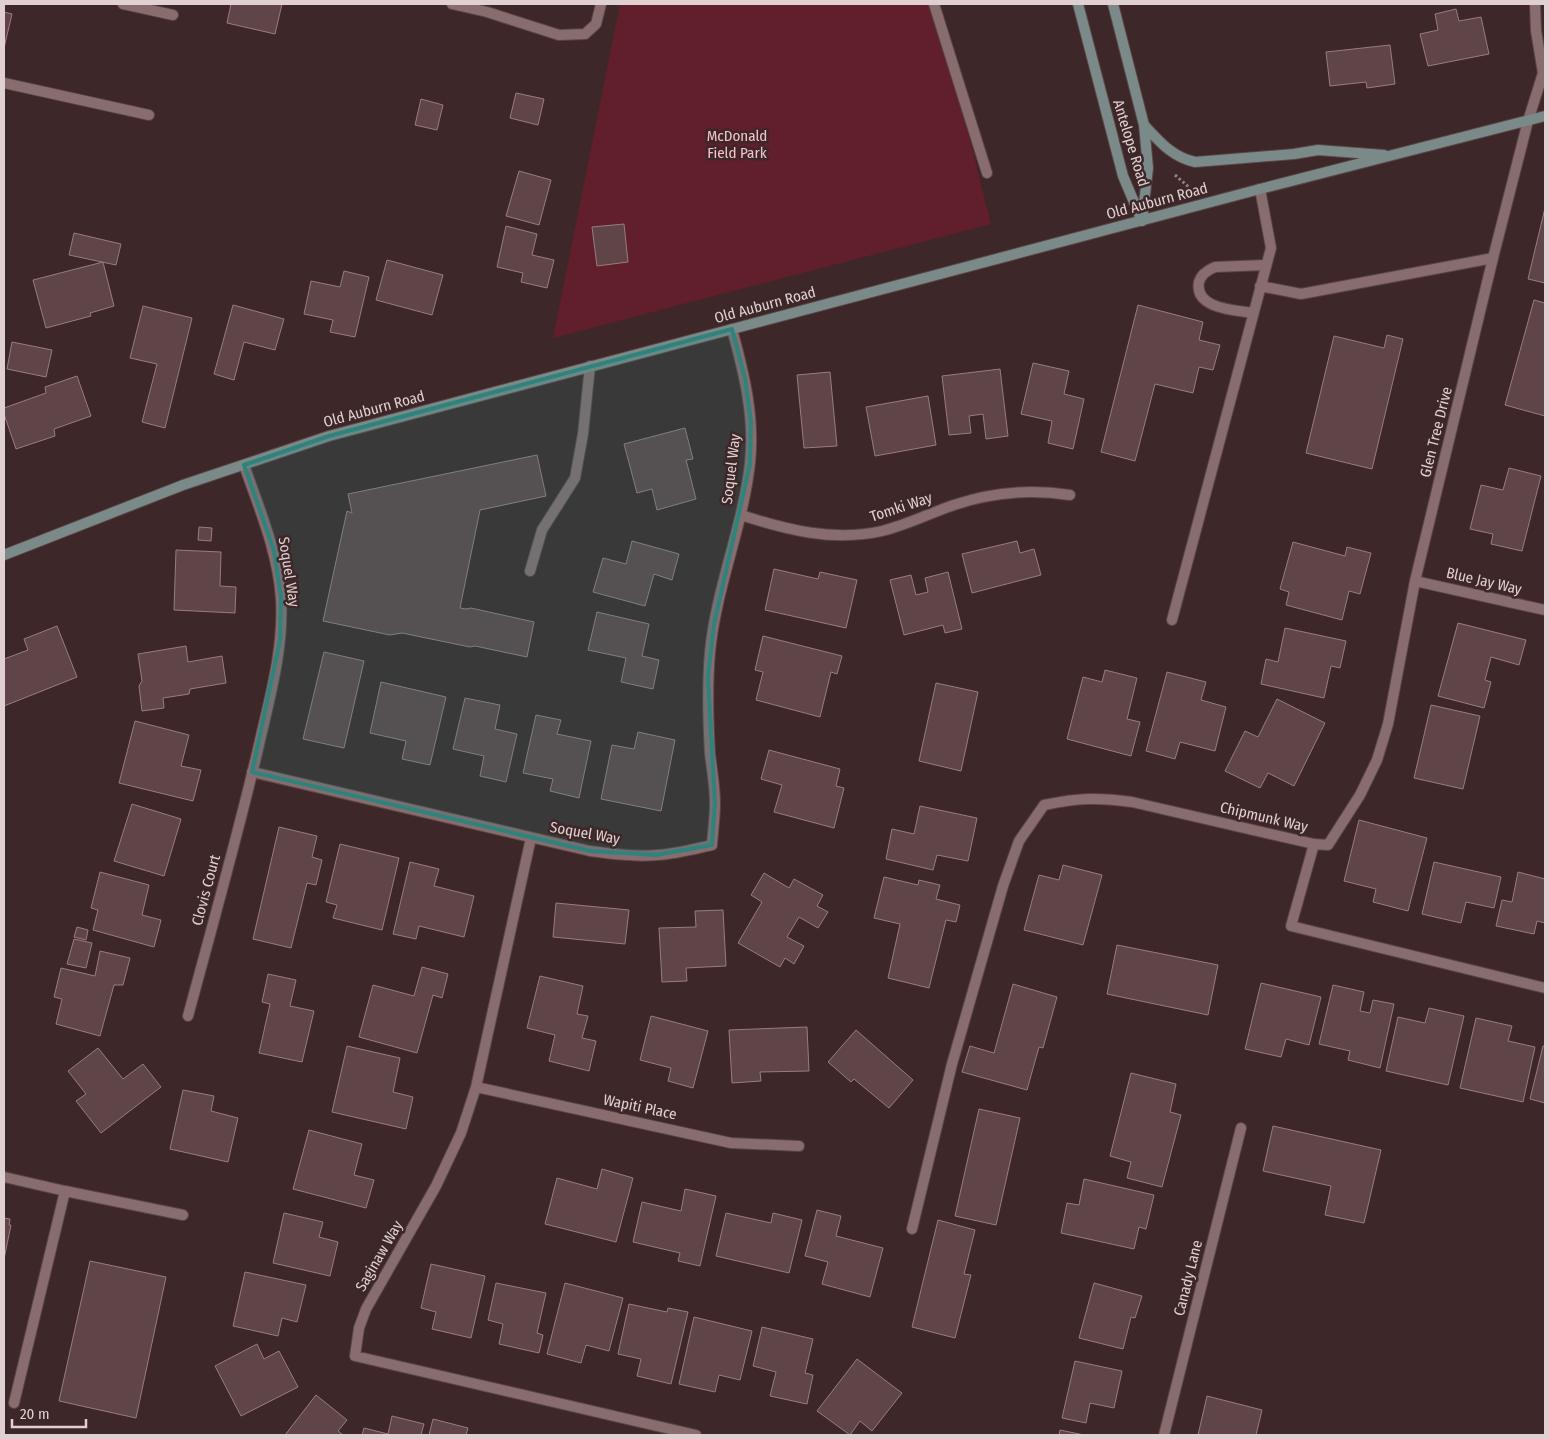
<svg xmlns="http://www.w3.org/2000/svg" width="1549" height="1439" viewBox="0 0 1549 1439" font-family="'Fira Sans Condensed',sans-serif">
	<style>
		.green { fill: #611e2b }
		.building { fill: #604548; stroke: #997c7f }
		.lines { fill: none; stroke-linecap: round; stroke-linejoin: round }
		.service-casing { stroke: #594547; stroke-width: 12 }
		.minor-casing { stroke: #594547; stroke-width: 12 }
		.secondary-casing { stroke: #594547; stroke-width: 12 }
		.path { stroke: #948182; stroke-width: 3; stroke-dasharray: 2.5 2.5; stroke-linecap: butt }
		.service { stroke: #886c6e; stroke-width: 10 }
		.minor { stroke: #886c6e; stroke-width: 10 }
		.secondary { stroke: #7a8a89; stroke-width: 10 }
		.marked { fill: #2e847d; fill-opacity: 0.2; stroke: #2e847d; stroke-width: 4; stroke-linejoin: round }
		.labels { text-anchor: middle; stroke-width: 5; stroke-linejoin: round; paint-order: stroke }
		.park-label { font-size: 15px; fill: #f6c3c8; stroke: #3e2729 }
		.street-label { font-size: 15px; fill: #e0d0d1; stroke: #3e2729 }
	</style>
	<rect width="100%" height="100%" fill="#3e2729"/>
	<path class="green" d="M620,4h316l55,220 -438,114z"/>
	<path class="building" d="M231,4h51l-7,30 -48,-11z
		M1456,9l3,12 22,-4 8,37 -61,12 -8,-32 18,-4 -3,-16z
		M4,12l8,2 -8,34z
		M1390,45l5,39 -28,4 -1,-6 -36,4 -4,-34z
		M516,93l28,6 -6,26 -28,-7z
		M421,99l22,6 -6,25 -22,-5z
		M519,171l32,9 -12,45 -33,-9z
		M1545,208v75l-17,-4z
		M624,224l4,38 -31,4 -5,-39z
		M506,226l31,8 -5,21 22,5 -7,28 -26,-6 2,-9 -26,-6z
		M74,233l47,11 -5,21 -47,-10z
		M387,260l56,15 -11,40 -56,-15z
		M103,262l11,44 -24,7 1,3 -45,12 -13,-48z
		M344,271l25,6 -14,60 -25,-5 3,-12 -29,-6 7,-33 29,6z
		M1534,300l11,3v113l-40,-11z
		M233,305l51,14 -9,31 -31,-8 -10,38 -20,-6z
		M1138,305l65,17 -4,18 21,5 -7,25 -14,-3 -6,26 -38,-9 -20,77 -34,-9z
		M143,306l49,12 -27,110 -23,-6 15,-58 -27,-6z
		M1387,335l16,4 -31,130 -66,-16 28,-117 50,12z
		M12,342l40,8 -6,27 -39,-8z
		M1033,363l36,8 -5,23 20,5 -11,50 -25,-6 4,-22 -31,-7z
		M1000,369l8,67 -22,3 -3,-25 -14,2 2,17 -22,2 -7,-59z
		M830,372l7,74 -33,2 -7,-73z
		M77,376l14,40 -37,13 1,7 -39,13 -12,-35v-6l42,-15 -1,-6z
		M928,396l8,49 -61,11 -9,-49z
		M685,428l8,31 -7,1 10,39 -39,11 -5,-21 -15,4 -13,-49z
		M537,455l9,41 -66,14 -20,98 6,1 5,-1 63,14 -7,35 -52,-11 -5,1 -68,-14 -12,2 -67,-14 24,-110 5,2 -4,-19z
		M1509,468l32,8 -19,75 -31,-7 2,-10 -23,-5 11,-44 22,5z
		M199,527l13,1 -1,13 -13,-1z
		M632,541l47,13 -7,26 -18,-6 -9,32 -52,-14 10,-34 23,6z
		M1017,541l3,12 14,-4 7,26 -69,18 -10,-39z
		M1293,542l52,14 2,-9 24,6 -11,41 -11,-3 -7,29 -56,-15 3,-13 -9,-3z
		M176,550l45,2 -1,34 16,1 -1,26 -61,-3z
		M774,569l44,10 2,-7 37,8 -11,48 -81,-18z
		M948,572l14,57 -17,4 -2,-8 -39,10 -14,-55 21,-5 5,20 12,-3 -3,-14z
		M597,612l52,12 -7,32 17,4 -6,29 -32,-7 5,-24 -38,-8z
		M1458,623l68,17 -7,25 -28,-8 -6,23 6,2 -7,26 -46,-12z
		M57,626l20,51 -73,29v-47l24,-9 -4,-11z
		M1285,628l61,13 -6,27 -9,-2 -7,32 -63,-14 5,-25 12,3z
		M763,636l79,20 -5,18 -6,-2 -11,45 -64,-17 7,-28 -8,-2z
		M186,646l2,16 34,-6 4,27 -36,6 -1,5 -26,4 1,10 -22,3 -3,-25 3,-5 -4,-27z
		M324,652l40,9 -20,87 -41,-9z
		M1105,670l32,8 -10,41 13,3 -9,34 -64,-17 16,-62 19,5z
		M1167,672l39,10 -5,18 25,7 -11,44 -35,-9 -5,17 -29,-8z
		M381,682l65,15 -16,68 -28,-6 4,-18 -36,-8z
		M936,683l42,9 -17,79 -42,-10z
		M465,698l35,7 -5,24 22,5 -11,48 -26,-6 4,-20 -31,-7z
		M1277,699l48,24 -31,63 -26,-13 -8,15 -35,-17 20,-40 13,6z
		M1431,705l49,11 -17,73 -49,-11z
		M536,715l25,5 -4,14 34,7 -12,57 -29,-7 3,-12 -30,-6z
		M135,721l54,14 -8,31 20,4 -8,31 -74,-18z
		M638,732l37,8 -14,71 -60,-12 11,-54 22,4z
		M769,750l71,19 -4,17 8,2 -10,40 -60,-16 8,-27 -21,-6z
		M132,804l49,15 -17,57 -50,-15z
		M920,806l57,12 -9,43 -31,-6 -4,15 -47,-11 6,-30 22,5z
		M1359,820l68,18 -19,73 -35,-9 3,-13 -32,-8z
		M279,827l38,9 -5,21 10,3 -6,25 -9,-2 -16,65 -38,-9z
		M340,844l59,14 -17,72 -49,-12 4,-13 -11,-3z
		M410,862l29,7 -5,17 40,10 -10,41 -45,-11 -3,13 -23,-5z
		M1434,862l67,15 -7,31 -28,-6 -5,21 -39,-9z
		M1063,865l39,10 -19,70 -59,-15 15,-55 20,5z
		M100,872l49,13 -7,30 19,5 -7,27 -61,-17 5,-20 -7,-2z
		M1518,872l27,7v44l-8,-2 -3,13 -38,-8 6,-26 10,2z
		M764,873l25,15 5,-9 29,16 -6,11 11,6 -10,16 -19,-11 -12,20 17,9 -10,18 -9,-6 -5,9 -42,-24 24,-41 -11,-7z
		M884,877l34,8 1,-5 21,5 -4,14 24,6 -4,17 -10,-2 -17,68 -41,-10 12,-54 -26,-6z
		M556,903l73,7 -4,34 -72,-7z
		M723,910l3,56 -40,2 1,13 -25,1 -3,-54 37,-1 -1,-16z
		M77,927l11,3 -2,10 -12,-3z
		M74,939l18,4 -6,25 -19,-4z
		M1117,945l101,20 -10,50 -101,-21z
		M100,951l30,7 -7,27h-9l-14,51 -44,-12 6,-25 -8,-2 7,-29 34,8z
		M422,967l26,7 -6,24 -9,-3 -16,58 -58,-16 14,-52 41,11z
		M268,974l28,6 -6,26 24,5 -12,51 -43,-9 11,-49 -8,-2z
		M540,976l43,10 -6,28 11,2 -6,22 14,3 -7,30 -40,-10 6,-26 -28,-7z
		M1261,983l60,14 -12,48 -23,-6 -5,18 -36,-8z
		M1013,984l44,13 -14,51 -4,-1 -12,43 -65,-18 8,-26 24,7z
		M1333,985l31,7 -4,19 10,2 3,-13 21,4 -14,64 -32,-8 2,-9 -31,-7z
		M1429,1008l35,8 -16,69 -62,-14 12,-54 27,6z
		M651,1016l57,15 -15,57 -25,-7 3,-13 -31,-8z
		M1476,1018l36,8 -4,15 27,6 -12,55 -63,-14z
		M807,1027l2,44 -49,1 1,9 -29,2 -3,-53z
		M856,1030l57,50 -24,28 -35,-29 -3,3 -23,-20z
		M347,1046l53,12 -7,34 20,5 -7,32 -74,-17z
		M1543,1046h2v57l-15,-4z
		M98,1048l25,31 20,-15 18,23 -60,46 -25,-32 10,-7 -18,-23z
		M1131,1073l45,11 -6,28 11,3 -19,72 -35,-9 4,-16 -21,-6z
		M183,1090l31,6 -3,15 27,7 -10,44 -58,-13z
		M979,1109l41,9 -24,107 -41,-9z
		M1273,1126l108,24 -17,73 -39,-8 6,-29 -68,-15z
		M309,1130l53,14 -8,31 20,5 -8,28 -73,-19z
		M602,1169l31,9 -17,64 -71,-18 12,-46 40,11z
		M1084,1179l70,16 -8,34 -7,-2 -5,22 -73,-16 6,-30 12,2z
		M685,1189l31,7 -16,70 -22,-5 2,-8 -47,-11 9,-40 39,9z
		M817,1210l24,6 -5,20 47,12 -13,49 -48,-13 6,-22 -23,-6z
		M284,1213l39,9 -4,15 19,5 -8,34 -57,-13z
		M726,1213l45,10 2,-10 29,7 -13,53 -73,-17z
		M4,1218l6,1 -1,6h2l-7,34z
		M938,1220l37,10 -11,44 7,1 -16,63 -43,-11z
		M90,1261l76,16 -30,141 -77,-17z
		M431,1264l54,12 -14,62 -39,-9 4,-17 -15,-4z
		M245,1272l61,13 -9,37 -15,-4 -4,18 -45,-10z
		M496,1283l50,10 -9,40 6,2 -4,18 -40,-9 4,-20 -15,-4z
		M565,1283l58,15 -14,53 -23,-6 -5,18 -34,-9z
		M1094,1283l48,13 -7,22 -4,-1 -8,32 -44,-11z
		M629,1304l38,8 1,-4 20,4 -17,72 -34,-8 4,-17 -23,-5z
		M694,1317l58,14 -12,49 -21,-5 -4,17 -36,-8z
		M762,1327l51,12 -8,34 8,2 -6,29 -37,-8 6,-24 -23,-6z
		M257,1344l7,15 15,-8 19,36 -57,29 -26,-50z
		M857,1359l45,34 -30,38 -12,-10 -10,14 -33,-24z
		M1075,1361l47,10 -8,37 -24,-5 -4,20 -24,-5z
		M316,1395l31,25 -9,11 5,4h-58z
		M1207,1396l55,14 -6,25h-58z
		M392,1416l32,8 -3,11h-59l2,-7 24,6z
		M433,1419l35,9 -2,7h-37z
		M1060,1430l24,5h-25z"/>
	<g class="lines">
		<defs>
			<path id="service" d="M123,4l50,11
				M452,4l35,8 72,23 26,-1 11,-10 5,-20
				M934,4l53,169
				M4,83l145,32
				M1260,286l41,8 192,-36
				M1253,313c-18,-3 -59,-4 -54,-31 2,-8 9,-12 16,-15l50,-2
				M530,571l12,-41 33,-52 8,-44 7,-68
				M1172,620l99,-372 -11,-59"/>
			<path id="minor" d="M741,515c46,15 93,27 141,16 25,-6 48,-18 72,-26 38,-13 77,-16 116,-10
				M1415,581l130,29
				M252,772l338,79c22,3 45,6 67,4 19,-1 37,-6 55,-10 1,-14 3,-28 3,-42 0,-16 -3,-33 -5,-49 -2,-34 -3,-68 0,-102 6,-64 33,-125 40,-189 5,-46 -6,-90 -18,-134
				M531,838l-55,249 -15,46 -25,53 -70,123 -7,19 -4,28 341,79
				M1314,844l-23,82 254,62
				M188,1016c24,-89 49,-178 70,-267 11,-49 26,-99 23,-150 -3,-47 -22,-91 -37,-134
				M476,1087l255,56 68,3
				M4,1177l61,14 -51,212
				M65,1191l118,24
				M912,1229l40,-165 51,-178 16,-45 25,-36c34,-7 53,-8 88,-3l182,42 14,1 32,-50 17,-35 11,-36 27,-143 78,-323 35,-137 15,-48 -7,-42 -1,-27
				M1164,1435l77,-307"/>
			<path id="secondary" d="M1078,4l45,172 19,45
				M1113,4l31,121 4,43 -6,53
				M1144,125c16,17 28,32 51,37l99,-8 24,-4 66,5
				M4,555l179,-70 146,-49 931,-247 285,-73"/>
		</defs>
		<use href="#service" class="service-casing"/>
		<use href="#minor" class="minor-casing"/>
		<use href="#secondary" class="secondary-casing"/>
		<path class="path" d="M1175,175l16,14"/>
		<use href="#service" class="service"/>
		<use href="#minor" class="minor"/>
		<use href="#secondary" class="secondary"/>
	</g>
	<path class="marked" d="M732,329l13,49 6,44 -1,42 -36,161 -6,52 7,126 -3,42 -56,10 -66,-4 -338,-79 28,-132 1,-41 -7,-48 -30,-86 85,-29z"/>
	<g class="labels">
		<g class="park-label">
			<text x="737" y="141">McDonald<tspan x="737" dy="17">Field Park</tspan></text>
		</g>
		<g class="street-label">
			<text transform="translate(1131 143) rotate(73)" y="5">Antelope Road</text>
			<text transform="translate(1157 201) rotate(-15)" y="5">Old Auburn Road</text>
			<text transform="translate(765 305) rotate(-15)" y="5">Old Auburn Road</text>
			<text transform="translate(374 409) rotate(-15)" y="5">Old Auburn Road</text>
			<text transform="translate(1436 432) rotate(-76)" y="5">Glen Tree Drive</text>
			<text transform="translate(731 469) rotate(-83)" y="5">Soquel Way</text>
			<text transform="translate(901 507) rotate(-18)" y="5">Tomki Way</text>
			<text transform="translate(289 572) rotate(81)" y="5">Soquel Way</text>
			<text transform="translate(1484 581) rotate(13)" y="5">Blue Jay Way</text>
			<text transform="translate(1264 817) rotate(13)" y="5">Chipmunk Way</text>
			<text transform="translate(585 833) rotate(10)" y="5">Soquel Way</text>
			<text transform="translate(206 890) rotate(-75)" y="5">Clovis Court</text>
			<text transform="translate(640 1107) rotate(12)" y="5">Wapiti Place</text>
			<text transform="translate(379 1256) rotate(-60)" y="5">Saginaw Way</text>
			<text transform="translate(1188 1278) rotate(-76)" y="5">Canady Lane</text>
		</g>
	</g>
	<rect width="1549" height="1439" fill="none" stroke="#e0d0d1" stroke-width="10"/>
	<path d="M12 1419v8h74v-8" fill="none" stroke="#e0d0d1" stroke-width="2.5"/>
	<text x="20" y="1419" font-size="15" fill="#e0d0d1" stroke="#3e2729" stroke-width="4" paint-order="stroke">20 m</text>
</svg>
